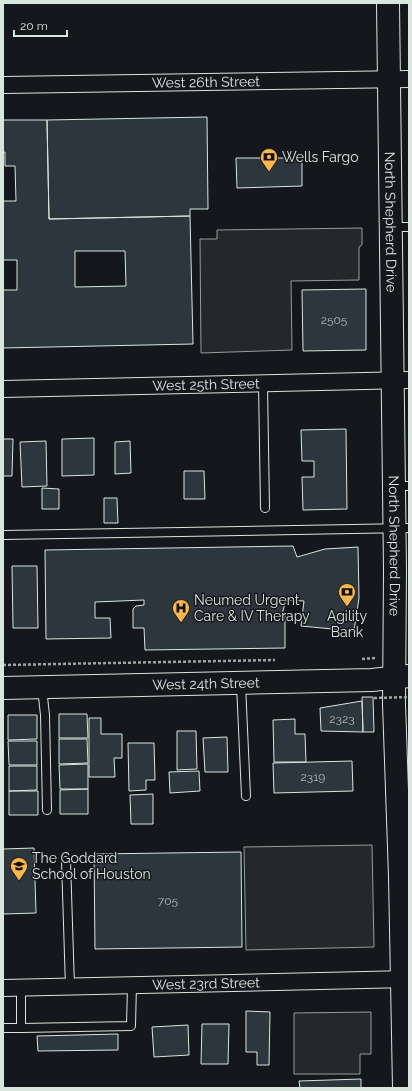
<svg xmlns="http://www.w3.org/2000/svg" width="412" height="1091" viewBox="0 0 412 1091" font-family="Raleway,sans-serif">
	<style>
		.parking { fill: #24282b; stroke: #939e99 }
		.building { fill: #2c363c; stroke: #d8e6dc; fill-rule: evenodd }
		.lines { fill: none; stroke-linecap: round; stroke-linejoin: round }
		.lane-casing { stroke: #d8e6dc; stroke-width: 10 }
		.street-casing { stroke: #d8e6dc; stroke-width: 18 }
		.secondary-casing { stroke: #d8e6dc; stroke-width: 24 }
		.primary-casing { stroke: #d8e6dc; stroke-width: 24 }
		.path { stroke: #9da8a2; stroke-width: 2.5; stroke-dasharray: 3 2; stroke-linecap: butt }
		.lane { stroke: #14181c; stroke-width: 8 }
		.street { stroke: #14181c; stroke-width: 16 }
		.secondary { stroke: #14181c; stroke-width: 22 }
		.primary { stroke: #14181c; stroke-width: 22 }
		.path-bridge { stroke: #9da8a2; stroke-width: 2.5; stroke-dasharray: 3 2; stroke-linecap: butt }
		.labels { text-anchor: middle; stroke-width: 3; stroke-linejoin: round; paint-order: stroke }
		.number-label { font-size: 12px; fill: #adbab4 }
		.street-label { font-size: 14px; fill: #d8e6dc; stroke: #14181c }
		.poi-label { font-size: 14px; fill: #d8e6dc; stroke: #14181c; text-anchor: start }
	</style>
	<rect width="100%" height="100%" fill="#14181c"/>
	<path class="parking" d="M362,228v17l-3,2v33l-68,1 1,69 -91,3 -1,-114h17v-9z
		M372,845l2,102 -128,3 -2,-103z
		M371,1012v42h-11v20h-66v-61z"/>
	<path class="building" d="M207,117l1,92h-18v7l-141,3 -2,-99z
		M3,120h44l2,99 141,-3 3,128 -190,4v-58h14v-30h-14v-59h13l-1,-35h-10v-14h-2zM75,251h50l1,35 -51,1z
		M236,158h66v28l-65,2z
		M366,289v61l-63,1 -1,-61z
		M346,429l1,80 -44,1 -1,-33h12v-16h-12l-1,-31z
		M94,438v37l-32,1v-37z
		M3,439h10l-1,37h-9z
		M46,441l1,45 -25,1 -2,-45z
		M130,441l1,32 -16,1v-32z
		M184,471h20l1,28h-21z
		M42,488l17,1v20h-17z
		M104,498h13l1,25h-14z
		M293,546l4,11 28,-8 33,-2 1,51 -5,33 -53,-5 3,-25 -18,-1 -4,14h3v34l-140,2 -1,-22h-11v-19l3,-3 8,-1v-5l-49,2v16h15l1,20 -65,1 -1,-89z
		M12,566h25l1,62h-25z
		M362,697h11l1,35h-11z
		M362,701l1,31 -42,-1 -1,-23z
		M59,714h28l1,24h-29z
		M8,715h29v24l-29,1z
		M89,718h12v16h21v24h-8l1,19h-26z
		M295,719v15h10l1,28h-32l-1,-42z
		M177,731h19l1,38 -20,1z
		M227,737l1,35h-23l-2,-34z
		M59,739h28l1,24 -29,1z
		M8,741h29v24h-28z
		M128,743h26l1,37h-9v10l-17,1z
		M352,761l1,30 -79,2 -1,-30z
		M88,764v25h-28l-1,-24z
		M9,766h28v24l-28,1z
		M199,771l1,20 -30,2 -1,-21z
		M88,789v25h-28v-24z
		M9,791h29v24h-29z
		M153,794v30h-22l-1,-29z
		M34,848l2,65 -33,1v-65z
		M241,852l1,95 -147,2 -1,-95z
		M246,1011l24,1 -1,53h-12v-13h-11z
		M202,1024h27l-1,40h-27z
		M188,1025l1,30 -35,2 -2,-30z
		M118,1034v16l-80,1 -1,-15z
		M361,1079v9h-61l-1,-7z"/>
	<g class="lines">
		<defs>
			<path id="lane" d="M391,227h18
				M263,384l2,124
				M394,486h15
				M3,535l406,-7
				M241,684l5,112
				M42,688l3,27 2,95
				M66,861l4,126
				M3,1028h18v-40
				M21,1028l110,-2 1,-41"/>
			<g id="street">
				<path id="s1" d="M3,85l406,-6"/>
				<path id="s2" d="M3,389l406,-9"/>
				<path id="s3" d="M3,988l406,-9"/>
			</g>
			<g id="secondary">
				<path id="s4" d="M3,688l369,-8 37,-4"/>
			</g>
			<g id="primary">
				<path id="s5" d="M388,3l7,567 -1,134 6,172 4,212"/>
			</g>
		</defs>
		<use href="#lane" class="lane-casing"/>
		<use href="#street" class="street-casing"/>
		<use href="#secondary" class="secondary-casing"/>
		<use href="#primary" class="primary-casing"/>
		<path class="path" d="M362,659l13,-1
			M3,665l272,-5"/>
		<use href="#lane" class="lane"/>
		<use href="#street" class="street"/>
		<use href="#secondary" class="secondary"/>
		<use href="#primary" class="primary"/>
		<path class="path-bridge" d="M374,698l35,-1"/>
	</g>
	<defs>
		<symbol id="bank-pin" viewBox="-11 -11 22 30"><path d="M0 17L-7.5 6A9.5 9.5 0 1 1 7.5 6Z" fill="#ffb74d" stroke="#14181c"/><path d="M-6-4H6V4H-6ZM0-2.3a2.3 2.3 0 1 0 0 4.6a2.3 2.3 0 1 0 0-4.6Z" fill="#111"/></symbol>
		<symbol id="hospital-pin" viewBox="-11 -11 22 30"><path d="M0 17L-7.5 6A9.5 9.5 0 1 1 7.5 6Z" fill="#ffb74d" stroke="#14181c"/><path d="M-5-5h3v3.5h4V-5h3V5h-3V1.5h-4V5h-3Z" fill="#111"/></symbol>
		<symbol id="school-pin" viewBox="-11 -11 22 30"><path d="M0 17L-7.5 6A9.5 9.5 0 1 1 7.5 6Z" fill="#ffb74d" stroke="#14181c"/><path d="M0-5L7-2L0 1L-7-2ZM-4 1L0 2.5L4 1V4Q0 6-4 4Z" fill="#111"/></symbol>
	</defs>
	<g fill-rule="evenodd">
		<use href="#bank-pin" x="259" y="147" width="20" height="27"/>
		<use href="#bank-pin" x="337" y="582" width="20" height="27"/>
		<use href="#hospital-pin" x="171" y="598" width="20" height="27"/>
		<use href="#school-pin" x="9" y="856" width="20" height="27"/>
	</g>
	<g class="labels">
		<g class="number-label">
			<text x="334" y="324">2505</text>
			<text x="342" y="723">2323</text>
			<text x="313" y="781">2319</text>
			<text x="168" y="905">705</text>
		</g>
		<g class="street-label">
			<text dy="5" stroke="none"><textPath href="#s1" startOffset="203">West 26th Street</textPath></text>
			<text dy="5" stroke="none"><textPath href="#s5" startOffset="219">North Shepherd Drive</textPath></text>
			<text dy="5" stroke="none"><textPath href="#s2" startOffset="203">West 25th Street</textPath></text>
			<text dy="5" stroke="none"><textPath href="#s5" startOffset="543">North Shepherd Drive</textPath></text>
			<text dy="5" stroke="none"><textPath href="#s4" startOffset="203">West 24th Street</textPath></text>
			<text dy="5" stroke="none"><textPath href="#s3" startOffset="203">West 23rd Street</textPath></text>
		</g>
		<g class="poi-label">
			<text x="282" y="162">Wells Fargo</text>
			<text x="194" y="605">Neumed Urgent<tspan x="194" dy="16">Care &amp; IV Therapy</tspan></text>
			<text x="347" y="621" text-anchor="middle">Agility<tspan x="347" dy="16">Bank</tspan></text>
			<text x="32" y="863">The Goddard<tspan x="32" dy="16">School of Houston</tspan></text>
		</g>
	</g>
	<rect width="412" height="1091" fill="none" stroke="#d8e6dc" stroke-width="8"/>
	<path d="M14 30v6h53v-6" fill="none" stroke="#d8e6dc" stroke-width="2"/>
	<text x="20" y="30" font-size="12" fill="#d8e6dc" stroke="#14181c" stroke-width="3" paint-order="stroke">20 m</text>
</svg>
